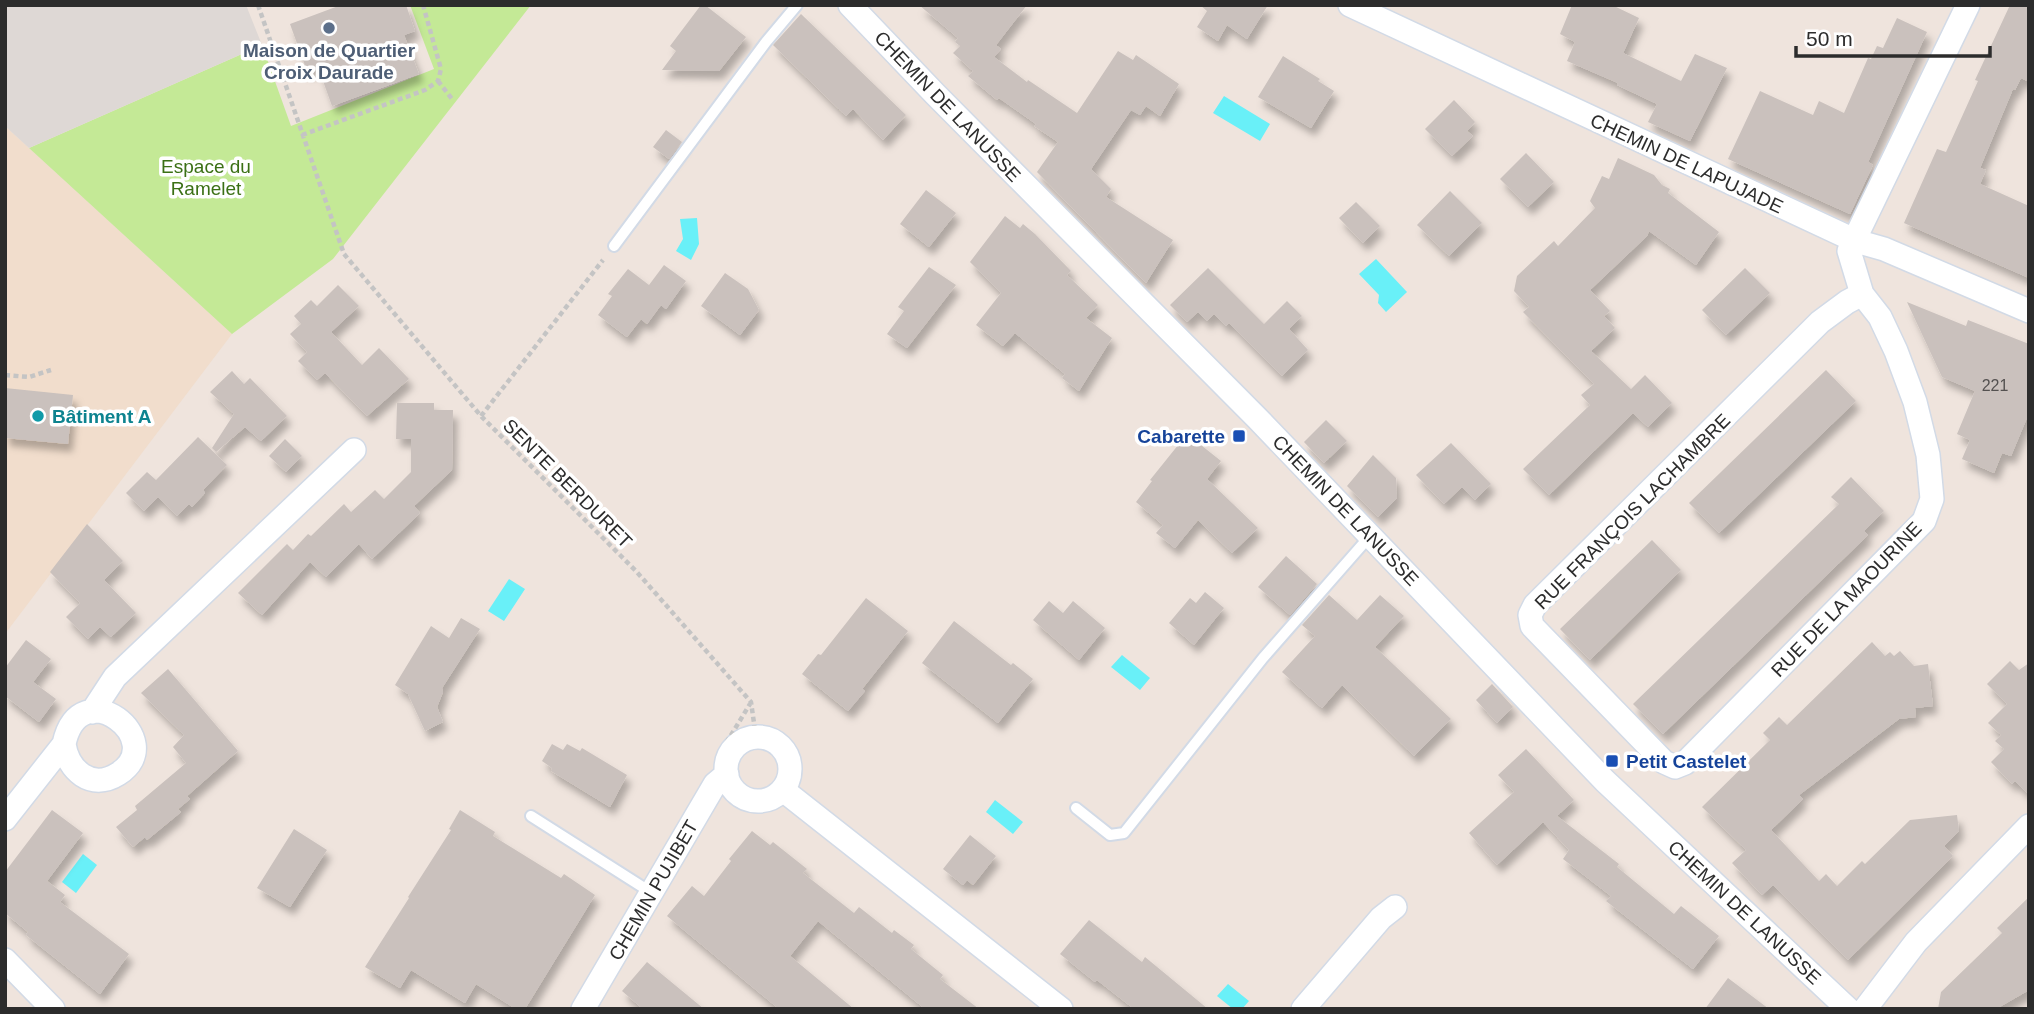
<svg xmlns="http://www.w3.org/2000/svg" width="2034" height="1014" viewBox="0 0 2034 1014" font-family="Helvetica,sans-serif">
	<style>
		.education { fill: #f1ddcc }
		.green { fill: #c4e996 }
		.plaza { fill: #ded8d5 }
		.water { fill: #69f0f8 }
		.building { fill: #cac1bd; filter: url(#shadow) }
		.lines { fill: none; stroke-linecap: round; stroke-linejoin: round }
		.lane-casing { stroke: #d2dae6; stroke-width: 14 }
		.street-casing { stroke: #d2dae6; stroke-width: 26 }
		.path { stroke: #c4c4c4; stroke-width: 4.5; stroke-dasharray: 5 3.5; stroke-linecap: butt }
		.lane { stroke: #fff; stroke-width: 10 }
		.street { stroke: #fff; stroke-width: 23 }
		.service-dot { fill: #5c6f8a; stroke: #fff; stroke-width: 2.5 }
		.culture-dot { fill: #0f9aa8; stroke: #fff; stroke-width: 2.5 }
		.transit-dot { fill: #1a4fb4; stroke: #fff; stroke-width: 2.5 }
		.labels { text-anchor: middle; stroke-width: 7; stroke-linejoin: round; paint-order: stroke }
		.number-label { font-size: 16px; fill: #545150 }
		.service-label { font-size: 19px; font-weight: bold; fill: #4e5e75; stroke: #fff }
		.street-label { font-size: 19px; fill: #2c2c2c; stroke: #fff }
		.park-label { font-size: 19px; fill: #3b7015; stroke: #fff }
		.culture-label { font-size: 19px; font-weight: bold; fill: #0d838f; stroke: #fff; text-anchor: start }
		.transit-label { font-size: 19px; font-weight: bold; fill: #164399; stroke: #fff; text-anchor: end }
	</style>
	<defs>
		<filter id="shadow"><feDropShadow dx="4.5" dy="8" stdDeviation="3.5" flood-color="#0004"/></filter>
	</defs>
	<rect width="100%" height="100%" fill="#efe4dd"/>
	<path class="education" d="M5,126l227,208 -227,300z"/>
	<path class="green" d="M410,5h121l-198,254 -101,75 -203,-186 233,-103 29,81 143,-57z"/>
	<path class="plaza" d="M5,5h241l16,40 -233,103 -24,-22z"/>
	<path class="water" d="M1224,96l46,28 -10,17 -47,-28z
		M697,218l2,26 -8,16 -15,-9 7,-12 -3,-20z
		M1376,259l31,33 -21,20 -8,-9 1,-8 -20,-21z
		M509,579l16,10 -21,32 -16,-10z
		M1122,655l28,23 -10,12 -29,-23z
		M995,800l28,22 -10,12 -27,-22z
		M83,854l14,11 -21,28 -14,-11z
		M1228,984l21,17 -7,8h-9l-16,-13z"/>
	<path class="building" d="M341,5h65l9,26 -11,4 15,39 -87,32 -14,-39 -11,4 -17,-47z
		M701,5h4l41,32 -27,34 -57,-1 14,-19 -6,-5z
		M919,5h108l-31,40 5,4 -7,8 33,25 1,-2 49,33 41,-62 15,9 3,-5 43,29 -19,32 -14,-10 -6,9 -9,-5 -40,59 20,20 -5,8 67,43 -27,43 -109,-111 21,-30 -24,-16 2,-2 -37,-26 -2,2 -29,-24 5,-5 -20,-18 7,-7 -5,-4 3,-4z
		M1200,5h68l-21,34 -20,-14 -9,16 -21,-14 10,-16z
		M1572,5h40l27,13 -16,35 58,28 14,-27 32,14 -37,73 -42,-19 9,-18 -40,-19 1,-2 -51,-22 8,-19 -15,-8z
		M2010,5h19v77l-8,-4 -6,12 -2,-1 -33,79 6,2 -6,14 49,22v72l-125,-55 33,-74 9,3 32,-71 -3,-1z
		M801,14l105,101 -23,25 -30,-31 -7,7 -73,-71z
		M1897,18l30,14 -59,130 5,3 -23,49 -122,-55 32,-68 53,24 6,-14 25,12 24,-55 3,1 6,-13 6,2z
		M1283,56l37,23 -2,2 16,10 -23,37 -53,-31z
		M1454,100l21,22 -8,9 6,5 -21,20 -27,-27z
		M666,130l16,12 -13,17 -16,-12z
		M1526,153l28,29 -26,25 -28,-28z
		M1618,158l36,17 8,10 8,4 -2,4 51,39 -23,33 -47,-34 -2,5 -57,54 20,21 -6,5 11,12 -24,23 40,38 14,-14 27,28 -24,24 -15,-14 -84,82 -26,-26 67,-64 -9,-10 13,-11 -71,-72 6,-5 -15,-16 3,-15 37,-35 4,5 37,-38 -5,-7 12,-25 7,3z
		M926,190l30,23 -27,34 -29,-23z
		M1450,191l32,32 -33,33 -32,-31z
		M1356,202l24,24 -17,17 -24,-25z
		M1005,216l15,12 3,-4 12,10 36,37 -4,4 31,30 -12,13 26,20 -33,53 -17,-13 3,-4 -50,-41 -12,13 -27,-21 25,-32 -31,-31z
		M664,265l22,16 -20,28 -5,-4 -14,19 -6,-5 -14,18 -29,-22 14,-19 -4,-2 20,-25 21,16z
		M929,267l27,18 -49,63 -20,-14 17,-23 -6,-4z
		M1208,268l56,56 23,-23 15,15 -13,13 19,21 -26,26 -53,-53 -3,3 -12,-12 -7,7 -9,-9 -11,10 -17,-17z
		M1745,268l25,25 -44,42 -24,-25z
		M725,273l23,16 11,21 -19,25 -39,-29z
		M338,285l21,21 -28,26 31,33 17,-17 30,31 -42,37 -42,-43 -8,7 -19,-19 9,-9 -17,-18 11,-10 -7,-8 17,-16 6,6z
		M1907,302l59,24 2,-6 61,24v69l-18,43 -9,-3 -8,20 -32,-14 8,-19 -13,-6 18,-43 -33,-14z
		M1826,370l30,31 -137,132 -30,-30z
		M232,371l12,13 6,-6 37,38 -26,25 -16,-14 -29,25 -4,-4 22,-34 -24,-22z
		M5,388l68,7 -5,49 -63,-6z
		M397,403h37v7h19l-1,60 -38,36 6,7 -48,46 -13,-15 -33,33 -16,-15 -48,53 -24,-22 49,-49 6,6 15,-16 3,2 33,-32 7,8 24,-22 9,9 27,-27v-33h-15z
		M1326,420l21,21 -23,22 -20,-21z
		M1187,434l34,27 -14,18 51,49 -26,25 -34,-33 -23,28 -19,-15 7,-8 -27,-23 16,-21 -2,-1z
		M198,437l29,28 -24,25 2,3 -13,14 -3,-3 -12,12 -19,-19 -14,14 -18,-18 21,-21 9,8z
		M285,439l17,17 -16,16 -17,-16z
		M1451,443l40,41 -16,16 -13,-13 -18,17 -28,-29z
		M1373,455l23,23 1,20 -19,19 -31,-31z
		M1851,477l33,34 -20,20 4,4 -205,199 -30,-30 206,-200 -8,-7z
		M87,524l36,37 -19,19 32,33 -25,24 -11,-10 -12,12 -22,-22 14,-14 -30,-31z
		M1652,540l29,30 -91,90 -30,-31z
		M1286,556l31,28 -27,31 -32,-28z
		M1205,592l19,16 -30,37 -25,-22 21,-25 6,5z
		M1329,595l28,25 23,-25 24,21 -29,31 76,72 -37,37 -72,-71 -20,23 -40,-36 33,-36 -13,-11z
		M866,598l42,33 -46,58 3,2 -17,20 -46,-37 16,-20 3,1z
		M1049,601l14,12 10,-12 32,27 -26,32 -46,-40z
		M461,618l19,11 -38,59 1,4 -6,15 6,15 -18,9 -17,-37 -13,-9 36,-59 18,12z
		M954,621l57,44 2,-2 20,16 -35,44 -76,-60z
		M26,640l25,19 -18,23 23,17 -17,23 -34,-26v-28z
		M1872,642l13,14 5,-4 4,4 6,-5 14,15 14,-2 5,42 -18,2 1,9 -17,2 -100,76 4,4 -32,31 48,51 7,-7 11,12 25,-25 3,3 45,-44 47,-5 2,16 -15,15 9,10 -105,104 -75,-75 -11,10 -30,-32 14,-13 -44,-43 68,-67 -7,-7 16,-16 8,8z
		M2010,661l9,9 10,-7v132l-14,-14 -3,3 -21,-22 13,-13 -9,-8 6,-6 -13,-12 19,-19 -20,-20z
		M168,669l70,82 -51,45 3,3 -12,10 3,3 -34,28 -2,-3 -12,10 -17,-20 21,-17 -2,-4 51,-43 -13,-16 11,-12 -43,-42z
		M1492,684l21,23 -16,16 -21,-23z
		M552,744l11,6 4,-6 13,7 2,-3 45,27 -17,32 -59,-36 1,-3 -10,-7z
		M1526,749l48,51 -17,16 62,48 -2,3 57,47 7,-8 38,30 -26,33 -87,-68 5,-5 -48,-37 6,-9 -26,-28 -46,43 -28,-32 45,-41 -16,-17z
		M52,810l31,23 -36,48 18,14 -5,7 69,52 -29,40 -74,-59 2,-3 -23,-19v-41z
		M460,810l35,22 -2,4 68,42 3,-4 31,21 -70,114h-9l-40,-25 -11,19 -54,-33 -11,18 -35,-21 44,-69 -1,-1 43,-67 -2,-1z
		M294,829l33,21 -37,57 -33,-19z
		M752,831l18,14 3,-3 24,19 10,8 -4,4 51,40 5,-6 33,26 2,-3 20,15 -3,4 32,26 -3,4 39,30h-54l-107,-88 -28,35 64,53h-75l-112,-93 25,-30 12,10 27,-35 -2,-2z
		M970,835l26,21 -23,29 -6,-5 -4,5 -20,-16z
		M2029,897v93l-33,19h-58l3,-17 61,-59 -5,-5z
		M1089,920l53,42 3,-5 63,52h-74l-37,-29 -2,2 -35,-28z
		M647,962l57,47h-61l-21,-18z
		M1728,978l41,31h-64z"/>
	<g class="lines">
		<defs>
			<path id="lane" d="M614,246l152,-204 31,-37
				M1076,808l34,27 14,-2 139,-175 107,-122
				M531,816l121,77"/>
			<path id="street" d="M850,5l85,89 322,324 348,363 243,228
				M1350,5l506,236 28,8 145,62
				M1862,294l-15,8 -27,20 -285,283 -5,10 2,11 132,136 11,5 10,-4 239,-242 8,-22 -4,-44 -13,-53 -19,-51 -16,-34 -18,-23 -13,-43 119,-246
				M92,712l23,-35 239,-227
				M726 769a32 32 0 1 1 64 0a32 32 0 1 1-64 0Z
				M783,790l278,219
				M5,819l59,-75c16,-75 107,-3 54,30 -27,17 -50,-4 -54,-30
				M5,960l48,49
				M583,1009l132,-225 12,-10
				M1303,1009l78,-91 14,-11
				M1865,1009l51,-67 113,-116"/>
		</defs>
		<use href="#lane" class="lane-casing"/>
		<use href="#street" class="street-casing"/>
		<path class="path" d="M258,5l86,249 137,162 155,155 115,131 5,35
			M438,81l14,18
			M302,135l123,-45 13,-9 3,-12 -18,-64
			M5,375l24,2 22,-7
			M481,416l122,-156
			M722,750l28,-46"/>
		<use href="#lane" class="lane"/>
		<use href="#street" class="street"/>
	</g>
	<circle class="service-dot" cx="329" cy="28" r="7"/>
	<circle class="culture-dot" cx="38" cy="416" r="7"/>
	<g class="transit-dot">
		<rect x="1232" y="429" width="14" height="14" rx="3.5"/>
		<rect x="1605" y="754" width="14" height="14" rx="3.5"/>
	</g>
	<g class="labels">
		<g class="number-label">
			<text x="1995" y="391">221</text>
		</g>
		<g class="service-label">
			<text x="329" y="57">Maison de Quartier<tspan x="329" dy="22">Croix Daurade</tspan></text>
		</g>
		<g class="street-label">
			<text transform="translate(948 106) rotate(46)" y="7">CHEMIN DE LANUSSE</text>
			<text transform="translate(1687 163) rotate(25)" y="7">CHEMIN DE LAPUJADE</text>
			<text transform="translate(568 483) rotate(45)" y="7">SENTE BERDURET</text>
			<text transform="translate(1346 510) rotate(46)" y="7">CHEMIN DE LANUSSE</text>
			<text transform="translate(1632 511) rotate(-45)" y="7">RUE FRANÇOIS LACHAMBRE</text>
			<text transform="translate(1846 599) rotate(-46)" y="7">RUE DE LA MAOURINE</text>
			<text transform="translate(653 890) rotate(-60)" y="7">CHEMIN PUJIBET</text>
			<text transform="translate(1745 912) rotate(43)" y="7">CHEMIN DE LANUSSE</text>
		</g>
		<g class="park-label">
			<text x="206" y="173">Espace du<tspan x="206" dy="22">Ramelet</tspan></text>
		</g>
		<g class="culture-label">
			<text x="52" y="423">Bâtiment A</text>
		</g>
		<g class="transit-label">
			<text x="1225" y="443">Cabarette</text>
			<text x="1626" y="768" text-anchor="start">Petit Castelet</text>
		</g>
	</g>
	<rect width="2034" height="1014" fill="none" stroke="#2c2c2c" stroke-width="14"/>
	<path d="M1796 46v10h194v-10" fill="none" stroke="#2c2c2c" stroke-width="3.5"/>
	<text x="1806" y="46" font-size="21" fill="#2c2c2c" stroke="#ffffff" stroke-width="5" paint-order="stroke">50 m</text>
</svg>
